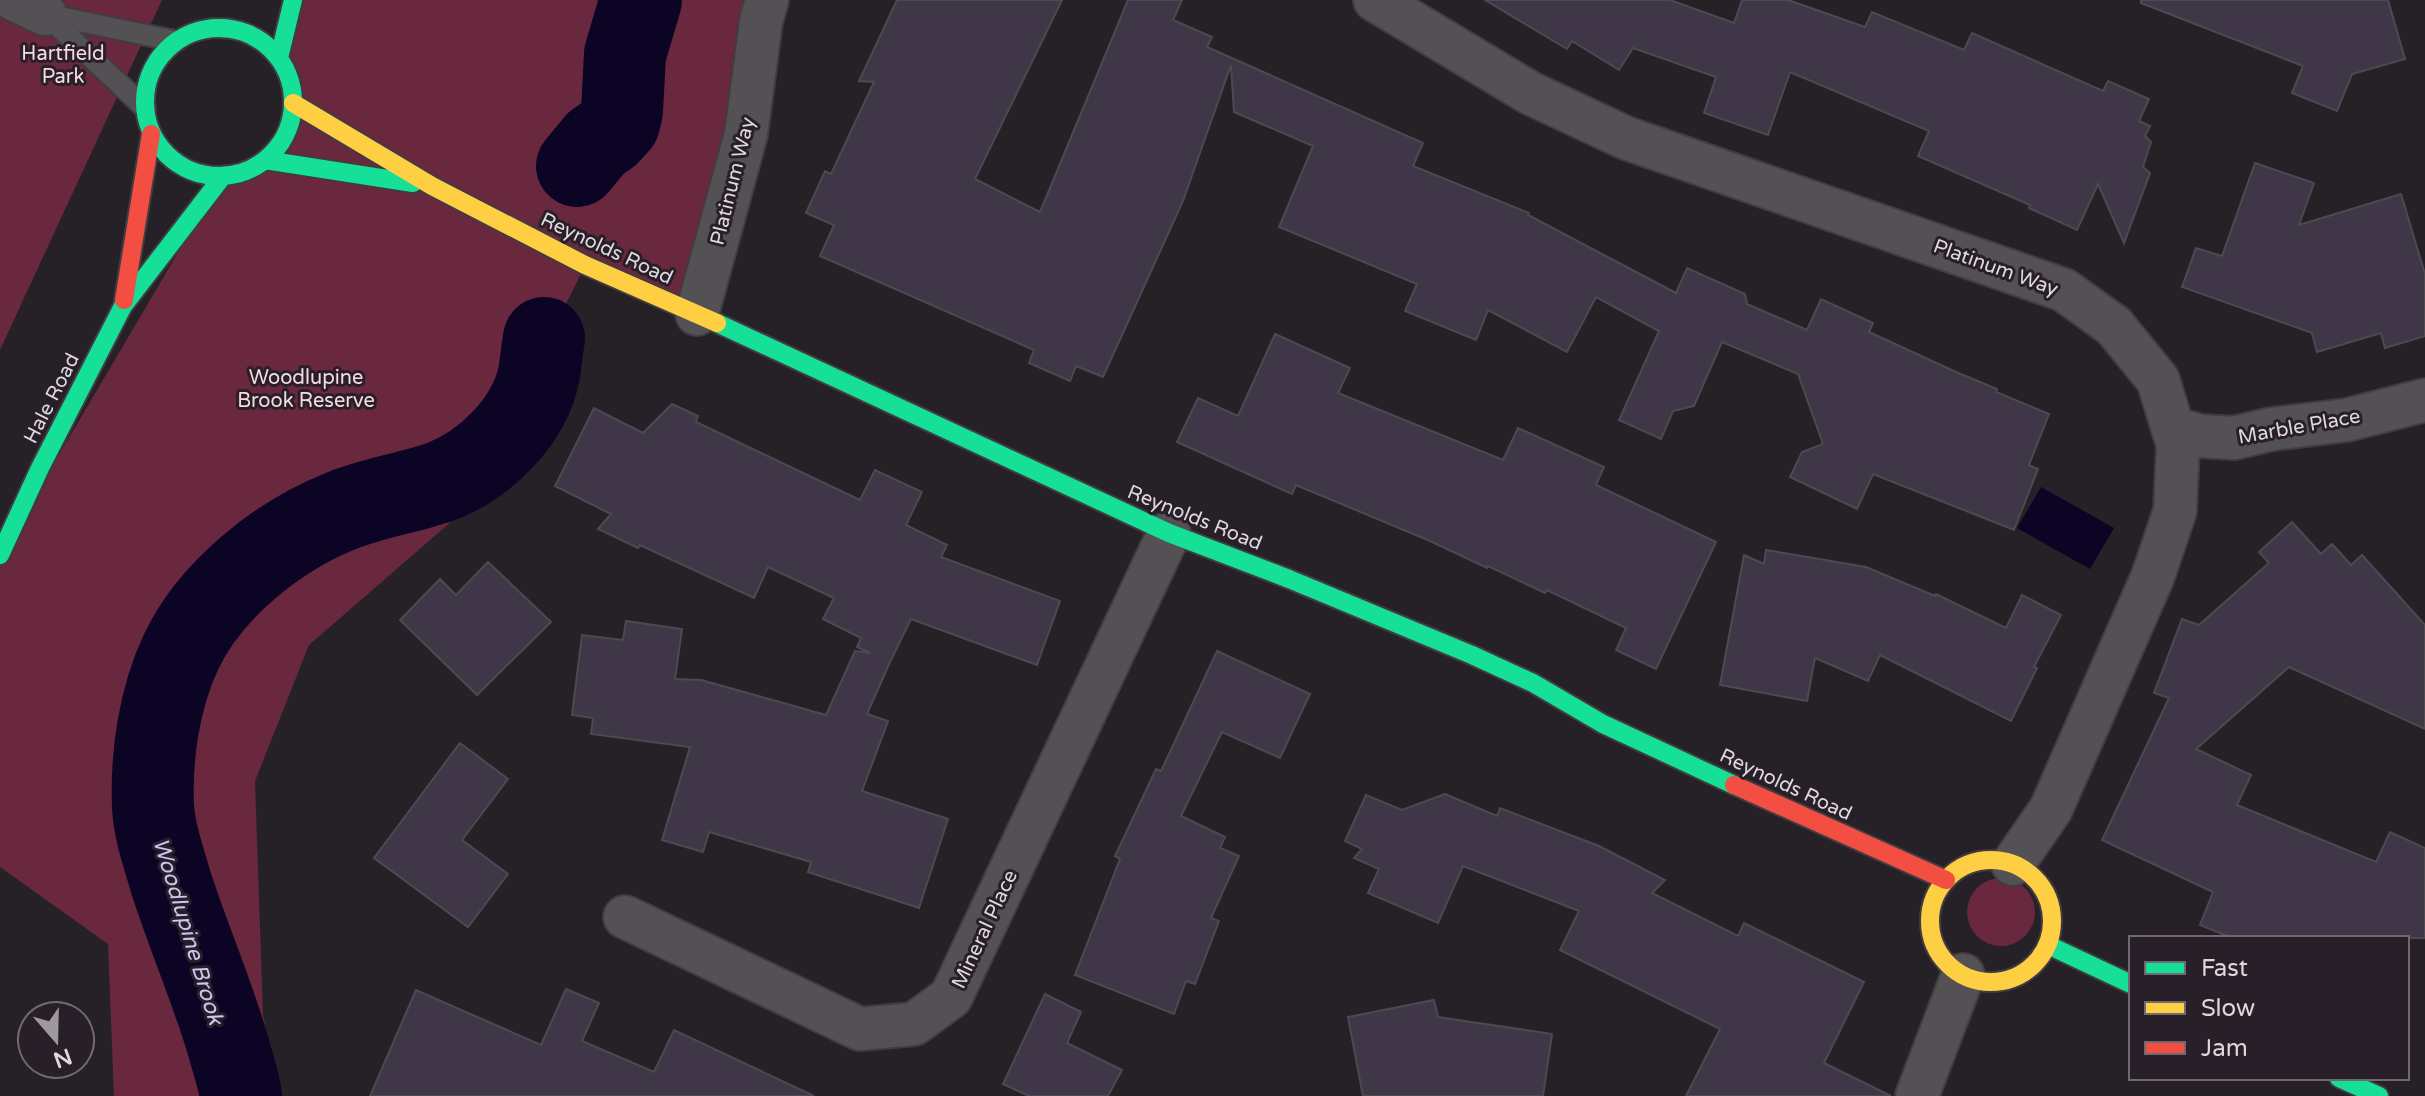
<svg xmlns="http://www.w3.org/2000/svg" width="2425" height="1096" viewBox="0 0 2425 1096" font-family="'Varela Round',sans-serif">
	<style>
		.green { fill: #69283e }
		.water { fill: #0c0425 }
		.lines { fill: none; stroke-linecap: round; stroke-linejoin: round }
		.river { stroke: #0c0425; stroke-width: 82 }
		.building { fill: #3f3647; stroke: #4d4a4f; stroke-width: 2 }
		.lane-casing { stroke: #403c41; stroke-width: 24 }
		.street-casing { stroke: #403c41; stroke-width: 46 }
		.fast-casing { stroke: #403c41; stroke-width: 22 }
		.slow-casing { stroke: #403c41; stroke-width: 22 }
		.jam-casing { stroke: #403c41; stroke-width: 22 }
		.lane { stroke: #545154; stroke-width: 20 }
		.street { stroke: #545154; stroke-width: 42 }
		.fast { stroke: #16e098; stroke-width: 18 }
		.slow { stroke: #ffcf43; stroke-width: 18 }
		.jam { stroke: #f24e42; stroke-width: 18 }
		.labels { text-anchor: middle; stroke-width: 6; stroke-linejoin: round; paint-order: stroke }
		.park-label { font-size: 20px; fill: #f5dae0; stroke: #281f29 }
		.street-label { font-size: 20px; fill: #ded8df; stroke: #281f29 }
		.water-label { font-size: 22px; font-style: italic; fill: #c7c8f4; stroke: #281f29 }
	</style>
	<rect width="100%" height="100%" fill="#262127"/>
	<path class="green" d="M0,0h162l-162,350z
		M293,0h474l-70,314 -112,-48 -125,248 -151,131 -54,136 8,234 17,81h-166l-6,-152 -108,-77v-312l223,-379c48,-10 82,-43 67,-96 -2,-7 -7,-15 -11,-22z
		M1967 912a34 34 0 1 1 68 0a34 34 0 1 1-68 0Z"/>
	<path class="water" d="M2041,487l73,41 -24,41 -73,-41z"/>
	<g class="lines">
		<path class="river" d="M577,166l19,-23 13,-9 10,-11 3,-12 3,-57 16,-54
			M241,1096c-2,-16 -8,-31 -12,-47 -16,-56 -40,-110 -58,-166 -7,-25 -17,-51 -18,-77 -2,-51 6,-107 28,-154 29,-62 97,-116 160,-141 32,-13 67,-18 99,-29 45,-17 89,-60 99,-108 2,-12 3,-24 5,-36"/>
	</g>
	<path class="building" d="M897,0h165l-87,179 65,33 88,-212h54l-9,20 39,17 -5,10 216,96 -10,23 116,47 -1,2 148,78 11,-25 58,26 2,10 60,26 14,-31 52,24 -4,9 87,40 41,17 -1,3 53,22 -20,51 9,4 -24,61 -141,-56 -16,35 -67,-32 12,-25 21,-8 -25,-70 -76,-32 -28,64 -21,5 -12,28 -42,-19 40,-89 -63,-34 -29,55 -79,-42 -12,30 -71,-29 12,-27 -138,-57 34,-81 -79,-34 -3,-47 -48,136 -80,176 -27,-11 -6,15 -41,-18 5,-13 -214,-94 14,-31 -28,-12 19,-42 6,3 43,-92 -15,-1z
		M1485,0h185l64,23 8,-23h46l77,27 7,-15 92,38 8,-17 131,58 5,-10 41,18 -10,22 11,5 -5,10 6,6 -8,25 7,6 -26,70 -26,-59 -21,46 -48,-22 1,-3 -112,-49 11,-25 -139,-59 -22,63 -64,-22 12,-36 -83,-29 -14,22 -47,-29 -5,8z
		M2141,0h247l17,59 -53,15 -15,37 -45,-18 11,-27 -162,-63z
		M2255,163l59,20 -15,42 102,-31 24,80v62l-40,12 -4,-15 -64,19 -5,-19 -130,-46 14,-39 26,8z
		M1275,334l75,34 -12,25 165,67 15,-32 86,39 -8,18 120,57 -60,127 -40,-19 10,-22 -79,-38 -2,3 -57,-27 -1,2 -57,-27 -134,-56 -4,9 -115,-52 21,-44 40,18z
		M672,404l26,12 -2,6 164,78 15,-30 47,22 -16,33 41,20 -6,12 119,44 -23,64 -126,-46 -21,43 -23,52 21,7 -26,70 86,28 -29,89 -111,-36 3,-10 -102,-30 -6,20 -41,-12 28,-93 -99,-13 2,-16 -21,-3 10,-80 41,5 3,-19 56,8 -7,50 26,1 125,35 29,-64 15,2 -13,-6 4,-9 -38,-19 11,-21 -66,-31 -14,31 -114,-53 -2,3 -40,-19 13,-15 -56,-28 39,-78 49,25z
		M2292,522l29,32 11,-10 19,21 11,-10 63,70v104l-136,-62 -93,82 55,26 -14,30 139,57 14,-30 35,16v90h-193l-32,-13 13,-33 -111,-52 67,-142 -15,-5 28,-74 17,6 70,-62 -10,-11z
		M1766,550l100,17 69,29 1,-2 70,34 16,-33 39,20 -27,52 3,1 -26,53 -131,-66 -12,26 -53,-23 -8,43 -87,-16 24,-130 20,9z
		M488,562l63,60 -74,73 -77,-75 40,-41 16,16z
		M1217,651l93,43 -30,64 -58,-26 -41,84 44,21 -5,11 19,8 -28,62 8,3 -24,63 -9,-3 -12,33 -99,-39 45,-116 -5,-3 41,-87 5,2z
		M460,743l48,36 -46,61 46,34 -40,53 -94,-69z
		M1445,794l52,22 3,-8 99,38 66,34 -13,13 86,43 6,-13 120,59 -40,81 67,33h-205l34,-67 -160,-79 19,-39 -116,-45 -25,57 -70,-30 11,-24 -25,-11 8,-9 -17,-8 21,-46 36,15z
		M566,989l33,14 -17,38 72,31 20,-42 140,66h-444l46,-106 125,55z
		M1045,994l36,18 -14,31 55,27 -14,26h-79l-26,-12z
		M1434,1000l4,17 114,17 -9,62h-180l-15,-79z"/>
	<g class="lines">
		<defs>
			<path id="lane" d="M45,14l100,94
				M45,14l130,27"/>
			<path id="street" d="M15,0l30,14
				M1375,0l155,93 96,45 438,152 50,36 44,54 20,65 -3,66 -22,65 -102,233 -38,55
				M697,314l49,-180 15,-113 6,-21
				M2173,428l27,8 34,2 38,-9 75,-9 78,-20
				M625,917l235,112 54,-5 37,-27 218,-464
				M1917,1096l46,-121"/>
			<path id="fast" d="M145 102a74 74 0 1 1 148 0a74 74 0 1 1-148 0Z
				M279,58l14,-58
				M265,160l148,23
				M717,323l452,210 120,46 183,76 61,28 70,41 131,61
				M0,555l40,-87 83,-162 100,-130
				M2048,945l83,39
				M2339,1078l40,18"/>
			<path id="slow" d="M293,103l139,83 153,79 132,58
				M1930 921a61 61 0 1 1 122 0a61 61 0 1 1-122 0Z"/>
			<path id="jam" d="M124,300l27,-166
				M1734,785l212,95"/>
		</defs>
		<use href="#lane" class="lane-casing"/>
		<use href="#street" class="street-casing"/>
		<use href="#fast" class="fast-casing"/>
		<use href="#slow" class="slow-casing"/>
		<use href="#jam" class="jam-casing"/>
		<use href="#lane" class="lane"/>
		<use href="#street" class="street"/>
		<use href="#fast" class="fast"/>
		<use href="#slow" class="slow"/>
		<use href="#jam" class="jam"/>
	</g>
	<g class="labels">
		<g class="park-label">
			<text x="63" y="60">Hartfield<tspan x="63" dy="23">Park</tspan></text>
			<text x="306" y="384">Woodlupine<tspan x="306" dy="23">Brook Reserve</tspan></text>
		</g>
		<g class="street-label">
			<text transform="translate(732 181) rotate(-76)" y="7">Platinum Way</text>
			<text transform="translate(607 248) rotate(25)" y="7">Reynolds Road</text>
			<text transform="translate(1996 267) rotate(20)" y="7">Platinum Way</text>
			<text transform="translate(51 398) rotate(-63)" y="7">Hale Road</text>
			<text transform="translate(2299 426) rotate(-10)" y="7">Marble Place</text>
			<text transform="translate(1195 517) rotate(22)" y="7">Reynolds Road</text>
			<text transform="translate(1786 784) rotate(25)" y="7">Reynolds Road</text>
			<text transform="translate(984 929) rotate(-65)" y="7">Mineral Place</text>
		</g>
		<g class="water-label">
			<text transform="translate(189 931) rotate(73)" y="8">Woodlupine Brook</text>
		</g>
	</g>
	<rect x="2129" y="936" width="280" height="144" fill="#281f29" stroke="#716972" stroke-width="2"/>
	<rect x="2145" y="962" width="40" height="12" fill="#16e098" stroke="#716972" stroke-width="2"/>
	<text x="2201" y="976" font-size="24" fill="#ded8df">Fast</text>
	<rect x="2145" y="1002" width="40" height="12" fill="#ffcf43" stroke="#716972" stroke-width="2"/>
	<text x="2201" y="1016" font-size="24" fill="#ded8df">Slow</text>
	<rect x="2145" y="1042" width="40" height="12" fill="#f24e42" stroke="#716972" stroke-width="2"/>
	<text x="2201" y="1056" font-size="24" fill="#ded8df">Jam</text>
	<g transform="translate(56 1040) rotate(160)"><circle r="38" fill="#281f29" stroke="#716972" stroke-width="2"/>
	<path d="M0-6L14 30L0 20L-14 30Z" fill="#9e989f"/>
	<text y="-12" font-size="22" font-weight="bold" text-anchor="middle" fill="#ded8df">N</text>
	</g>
</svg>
